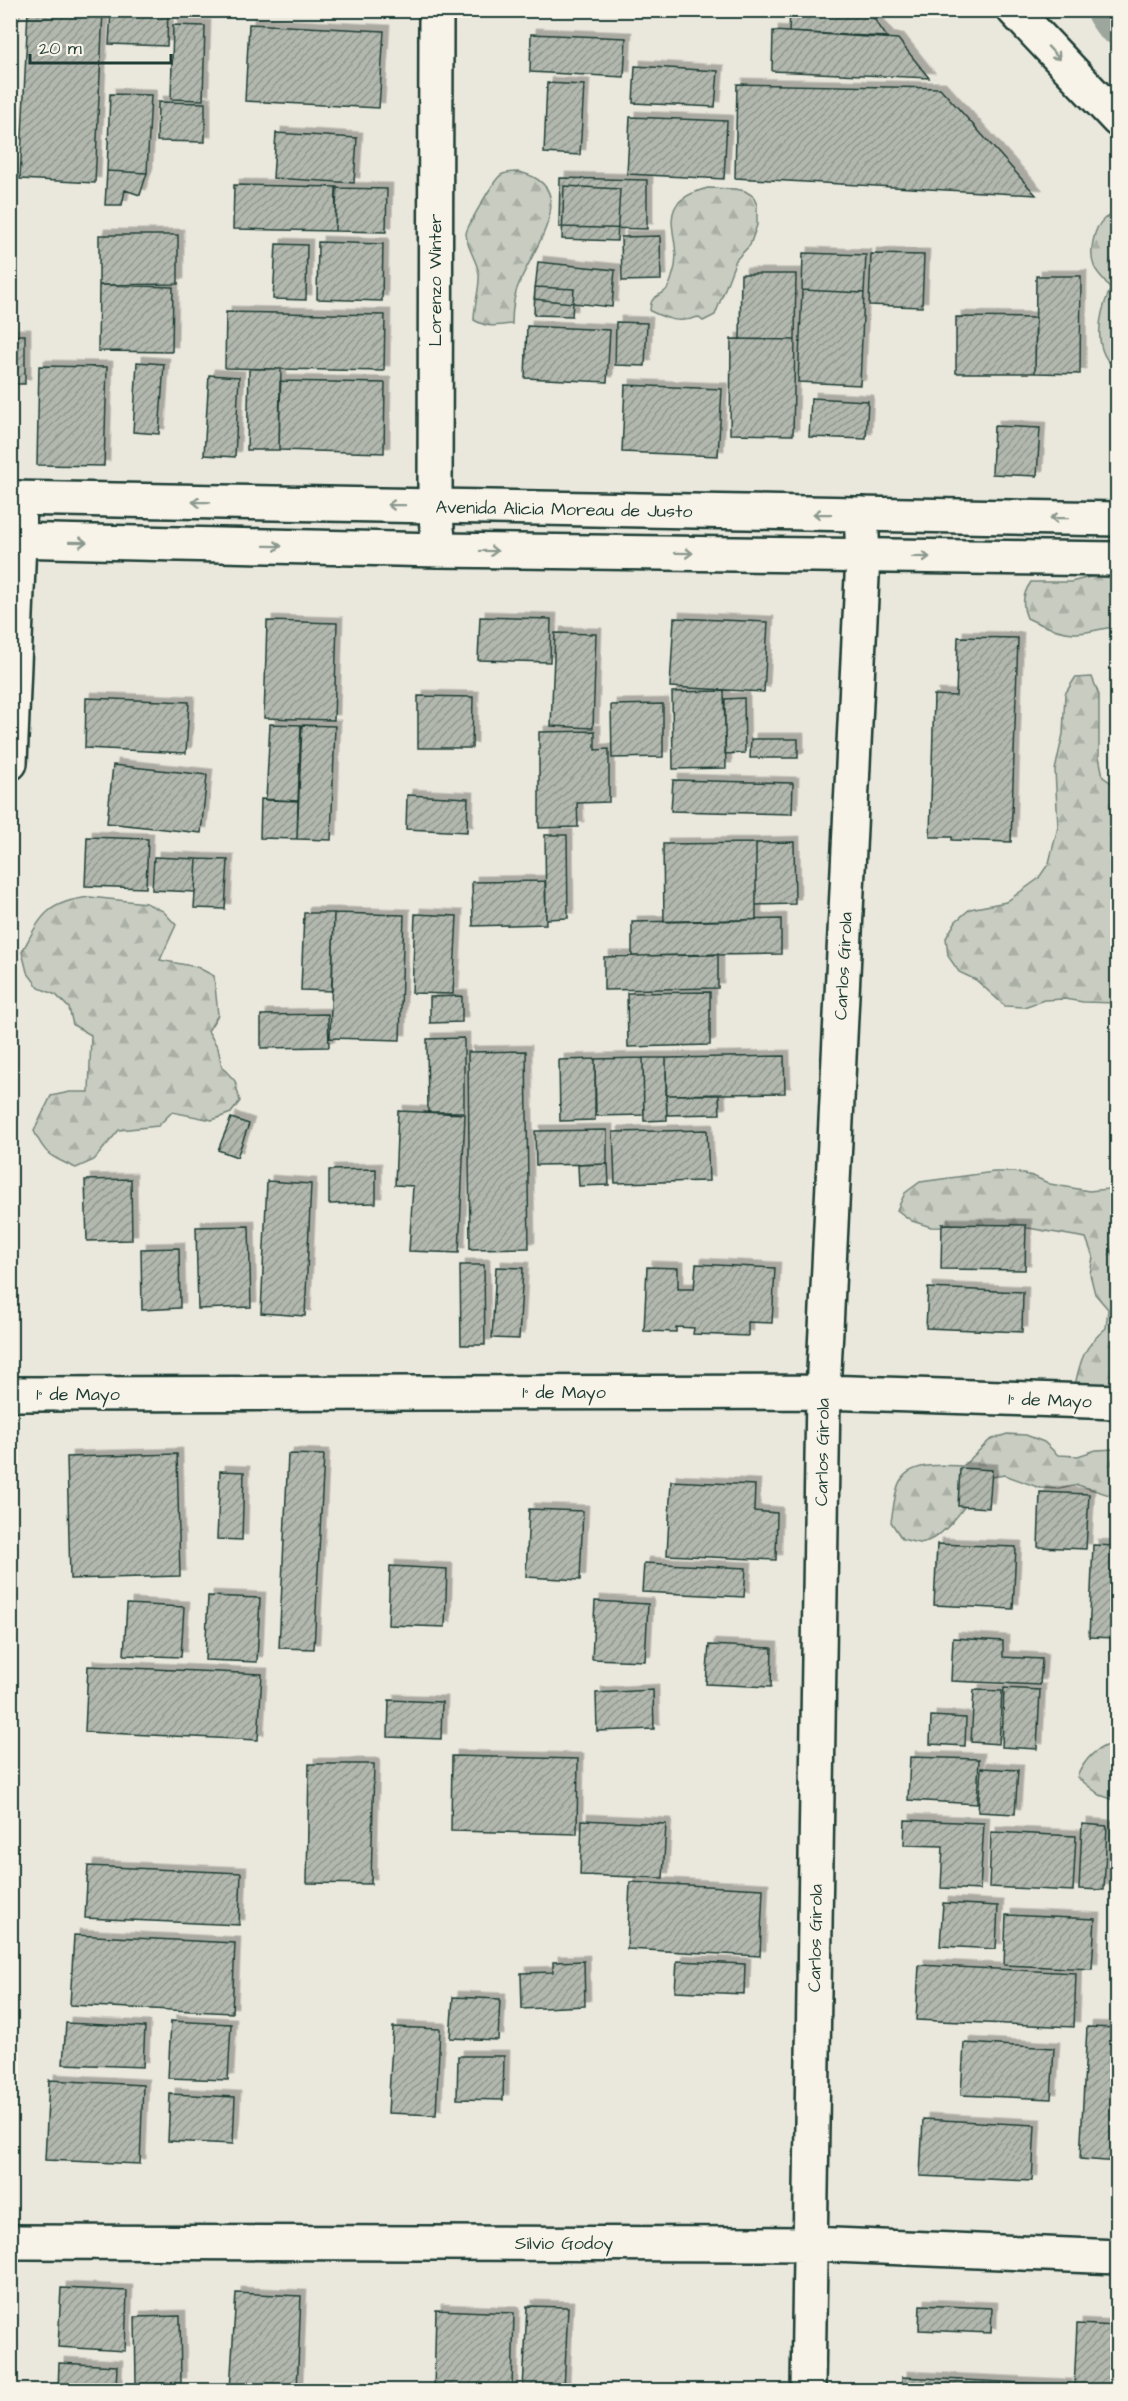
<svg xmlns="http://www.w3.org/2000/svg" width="1128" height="2401" viewBox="0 0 1128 2401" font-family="'Architects Daughter',sans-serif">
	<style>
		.forest { fill: url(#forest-firs); stroke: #74847a; stroke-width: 1.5 }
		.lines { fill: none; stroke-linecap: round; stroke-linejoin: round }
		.canal { stroke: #9ca69c; stroke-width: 50 }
		.building { fill: url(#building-hatch); stroke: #1f3d34; stroke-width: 1.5; filter: url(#shadow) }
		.minor-casing { stroke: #1f3d34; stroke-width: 38 }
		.major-casing { stroke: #1f3d34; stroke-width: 38 }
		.minor { stroke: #f7f3e8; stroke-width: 33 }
		.major { stroke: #f7f3e8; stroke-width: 33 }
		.oneway { stroke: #8b988e }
		.labels { text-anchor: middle; stroke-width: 4.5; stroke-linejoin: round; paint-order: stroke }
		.street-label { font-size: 18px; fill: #1f3d34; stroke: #f7f3e8 }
	</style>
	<defs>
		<pattern id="forest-firs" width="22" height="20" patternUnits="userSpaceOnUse" patternTransform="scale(1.5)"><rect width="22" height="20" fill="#c8ccc1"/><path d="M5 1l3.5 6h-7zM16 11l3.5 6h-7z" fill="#abb0a6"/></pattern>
		<pattern id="building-hatch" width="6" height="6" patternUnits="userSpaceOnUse" patternTransform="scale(1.5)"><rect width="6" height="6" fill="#b2b8ae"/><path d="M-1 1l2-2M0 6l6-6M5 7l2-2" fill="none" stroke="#90978e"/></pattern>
		<filter id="shadow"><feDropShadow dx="5.5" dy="-5.5" stdDeviation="0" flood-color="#0004"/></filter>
	</defs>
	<rect width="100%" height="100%" fill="#eae8dd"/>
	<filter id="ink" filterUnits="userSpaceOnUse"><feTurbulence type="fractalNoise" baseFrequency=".0167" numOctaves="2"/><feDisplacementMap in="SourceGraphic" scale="12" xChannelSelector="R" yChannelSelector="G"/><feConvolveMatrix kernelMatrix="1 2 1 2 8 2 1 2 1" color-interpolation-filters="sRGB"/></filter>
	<g filter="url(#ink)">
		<path class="forest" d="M519,172c62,14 17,73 2,107 -7,14 -9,29 -9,45 -15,2 -25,4 -38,-4 0,-15 6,-32 5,-46 -2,-14 -12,-25 -13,-40 0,-6 29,-56 35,-59 5,-3 12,-3 18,-3z
			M708,188l28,1 9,2 8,5 4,9v20l-7,20 -14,15 -21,55 -12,6 -5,-4c-19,7 -31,2 -48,-6 1,-16 5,-12 15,-20 5,-4 6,-11 8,-17 13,-37 -27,-70 35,-86z
			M1113,215l5,1 -1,153c-26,-17 -18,-55 -7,-79 -3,-10 -12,-14 -16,-24 -5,-12 -1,-38 10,-47 2,-2 6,-3 9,-4z
			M1109,572l8,1v54c-14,0 -29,7 -43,6 -16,-1 -33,-8 -47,-15 -6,-13 -4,-25 4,-36h40z
			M1092,677l7,18v61l4,21 14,10v216l-34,-1 -19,-3 -20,1 -20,7 -19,-1 -29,-26 -17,-8 -11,-16 -2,-18 10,-17 14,-12 36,-7 32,-23 11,-16 9,-36 -3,-57 8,-36 2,-40 10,-16z
			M90,897l56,6 17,8 13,14 -16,35 37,7 17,9 4,39 -10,16 10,17 4,19 13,14 5,20 -9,12 -19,7 -40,-8 -14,14 -39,4 -25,30 -18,8c-25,-11 -31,-13 -42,-37l17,-35 19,-4h19l2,-57 -18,-10 -4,-17 -13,-13 -17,-7 -12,-16 -5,-20c19,-36 24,-50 68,-55z
			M994,1172h20l19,4 17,8 39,7 28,-3v230l-44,-24c7,-31 8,-45 33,-66l2,-19 -13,-15 -5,-20 3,-17 -7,-19 -58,-10 -97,-1 -19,-6 -15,-11 8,-17 15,-11z
			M1007,1434l19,1 18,7 14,13 20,1 18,-6 19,-1 2,3v49l-1,-4 -38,-12 -19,4 -19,-1 -35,-13 -20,3c-15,19 -38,62 -65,65 -5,0 -13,-3 -18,-4l-11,-17c2,-11 3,-22 6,-33 7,-29 44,-24 66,-23l27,-26z
			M1117,1743h1l-1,58 -17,-6 -23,-18c7,-17 20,-32 40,-34z"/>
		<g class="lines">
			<path class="canal" d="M1111,10l7,10"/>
		</g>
		<path class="building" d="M10,10h5l-1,15h-4z
			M28,10h75l-8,173 -75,-4z
			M111,10h57l-1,36 -58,-2z
			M790,10h78l19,27 -98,-5z
			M249,24l135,7 -5,77 -134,-7z
			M173,25l32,1 -2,74 -32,-1z
			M773,31l125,8 31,39 -157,-7z
			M531,34l95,4 -2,39 -94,-5z
			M635,66l83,5 -3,36 -82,-4z
			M547,83l37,2 -4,70 -36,-2z
			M737,84l203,4 96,107 -301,-17z
			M110,94l41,1 -4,78 -40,-2z
			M158,102l47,1v39l-48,-1z
			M630,117l97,4 -3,58 -97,-5z
			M276,133l81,5 -3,45 -81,-5z
			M107,171l40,2 -7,22 -15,-5 -3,15h-17z
			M560,178l87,2v49l-88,-2z
			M234,185l103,2 -2,44 -102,-2z
			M564,186l56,3 -3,52 -55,-2z
			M336,188l51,1 -1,43 -51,-1z
			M99,235h79v49l-79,1z
			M660,236l1,44 -39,1 -1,-44z
			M318,242l65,2 -1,57 -65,-2z
			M276,244l31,1 -1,55 -33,-1z
			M803,253l63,2 -2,38 -62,-3z
			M871,254l53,1 -2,52 -53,-2z
			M538,262l77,8 -3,37 -78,-8z
			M741,274h55l-1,66 -55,-1z
			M1036,276h45l-1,98 -45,-1z
			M99,285l74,2 -1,65 -74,-1z
			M535,287l39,2 -2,27 -38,-1z
			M802,290l62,3 -4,92 -62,-3z
			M226,312l159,3 -1,56 -159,-3z
			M956,317l80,1 -1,55h-79z
			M616,322l31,1 -2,43 -30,-1z
			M527,326l83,4 -3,52 -82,-4z
			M10,335h15v49h-15z
			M731,339l64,1 -2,95 -63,-1z
			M137,362l27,2 -5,70 -26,-2z
			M39,366l68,1 -3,99 -67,-1z
			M249,369h32l-2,81h-32z
			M209,375l30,2 -4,80 -31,-2z
			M280,381l105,2 -1,70 -105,-3z
			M625,385l97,4 -4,67 -96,-4z
			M811,398l57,3 -2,38 -57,-2z
			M994,426l46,2 -3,48 -45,-2z
			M480,617l71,2 -1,43 -72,-2z
			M674,618l94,4 -4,70 -94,-5z
			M267,621l70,2 -3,97 -70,-2z
			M555,633l41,1 -3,94 -42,-2z
			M958,637l60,1 -7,204 -59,-2v-3h-22l4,-142 22,1z
			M724,691l2,77 -53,1 -1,-77z
			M418,696l55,1 -1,51h-54z
			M86,698l103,4 -3,51 -101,-5z
			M744,698l1,55 -20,1v-55z
			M663,704v53l-51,1 -1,-53z
			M270,724l31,1 -3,76 -32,-1z
			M302,725l33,1 -4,114 -34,-1z
			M595,731v19l14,-1v53l-32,1 1,24 -39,1v-96z
			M751,739h47v19h-48z
			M113,765l94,10 -6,58 -94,-10z
			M673,780l120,3 -1,31 -121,-3z
			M407,795l61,3 -1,34 -61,-3z
			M261,799l37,2 -1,38 -37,-1z
			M545,835h22l1,83 -22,1z
			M87,837l61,2 -2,49 -61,-2z
			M794,842l1,62 -39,1v-62z
			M756,843v77l-92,2 -1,-78z
			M154,857l43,2 -2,33 -43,-2z
			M197,859l31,1 -3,49 -31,-1z
			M545,881l1,43 -73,2 -1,-44z
			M304,913h30l-2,78 -31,-1z
			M334,913l70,2 -4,125 -70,-2z
			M415,914l42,2 -4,78 -41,-1z
			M781,919v35l-149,2v-34z
			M718,954v34l-114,2v-33z
			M710,992v53l-82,2 -1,-54z
			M462,996v26l-32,1v-26z
			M328,1014l1,33 -68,1v-33z
			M464,1038v74h-36l-1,-73z
			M526,1051l3,197 -59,1 -2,-197z
			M784,1056l1,37 -119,2v-37z
			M643,1058l1,57 -48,1 -1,-57z
			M643,1058h23l1,62 -23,1z
			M595,1059v61l-35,1 -1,-61z
			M666,1095h53l1,19 -53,1z
			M398,1111l67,3 -6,139 -50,-2 4,-65 -18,-1z
			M231,1118l18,6 -12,33 -19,-7z
			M607,1130v34l-71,1 -1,-34z
			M707,1130l2,51 -94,2 -2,-51z
			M608,1164l1,21 -30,1 -1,-21z
			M376,1169v34l-47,1v-34z
			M131,1179l1,61 -45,1 -2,-61z
			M267,1181l44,3 -6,132 -44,-3z
			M942,1224l84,1 -1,45 -84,-1z
			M249,1226l2,81 -53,2 -2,-82z
			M179,1248l1,60 -38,2 -1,-61z
			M696,1264l79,4 -3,55 -24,-1v14l-55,-2 1,-6 -18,-1v5l-32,-1 3,-64 31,1v21h16z
			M460,1265h24l1,80h-24z
			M496,1267l27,1 -4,71 -27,-1z
			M928,1288l95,4 -1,40 -96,-4z
			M177,1454l3,122 -110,3 -3,-122z
			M288,1454l36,1 -10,194 -35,-1z
			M960,1468l32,2 -3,38 -31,-2z
			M220,1471l24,1 -2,68 -25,-1z
			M671,1481l84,4 -1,26 23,2 -1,47 -109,-5z
			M1040,1492l49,2 -3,55 -48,-2z
			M529,1509l54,2 -3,69 -54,-3z
			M937,1544l79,3 -3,62 -79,-4z
			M1093,1545l25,1v92l-29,-1z
			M644,1563l102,5 -2,29 -102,-5z
			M390,1566l57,3 -2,58 -57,-2z
			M208,1596l52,2 -3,64 -52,-2z
			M595,1601l53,3 -3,57 -53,-2z
			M127,1604l57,3 -3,50 -57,-2z
			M953,1638l50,3v16l39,2 -2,26 -89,-4z
			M709,1645l63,3 -1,39 -65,-3z
			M88,1666l174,8 -4,66 -173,-8z
			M1004,1688l36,2 -3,59 -35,-2z
			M653,1690l1,39 -57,2 -1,-38z
			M974,1690l28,1 -3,53 -28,-2z
			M389,1700l53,2 -1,37 -53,-2z
			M931,1716l35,2 -1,28 -35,-2z
			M452,1756l126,3 -1,75 -126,-3z
			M910,1757l69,2 -2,45 -69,-4z
			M309,1764h65l-3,120 -64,-1z
			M981,1768l37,2 -3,44 -37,-2z
			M582,1820l84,4 -3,54 -83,-3z
			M905,1820l79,3 -4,67 -39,-2 2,-42 -39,-1z
			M1082,1824l25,2 -3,64 -25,-1z
			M991,1832l85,4 -3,55 -84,-4z
			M88,1866l153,7 -2,52 -154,-7z
			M630,1882l133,7 -3,67 -133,-7z
			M943,1903l55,3 -2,43 -56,-3z
			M1006,1915l89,4 -3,50 -88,-4z
			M74,1935l161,8 -3,70 -162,-8z
			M584,1961l1,45 -63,3 -1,-36 32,-1v-10z
			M677,1961l68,3 -1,30 -69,-3z
			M919,1965l157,8 -2,54 -158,-7z
			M453,1997l47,2 -2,41 -48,-2z
			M171,2021l60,3 -3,56 -60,-2z
			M66,2023l79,4 -2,40 -80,-3z
			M393,2027l47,2 -4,86 -48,-2z
			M1087,2027l31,1v134l-38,-3z
			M964,2043l90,5 -3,51 -90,-4z
			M458,2056h46l-1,44 -46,-1z
			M49,2080l94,5 -3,79 -95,-4z
			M170,2094l65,3 -2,47 -65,-3z
			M923,2119l112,6 -3,56 -112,-5z
			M61,2288l66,3 -2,60 -67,-4z
			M236,2293l65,3 -4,94h-67z
			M920,2305l72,3 -1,25 -72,-3z
			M527,2306l41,1 -4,83h-41z
			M436,2310l78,3 -2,77h-78z
			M180,2316l1,67 -45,1 -1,-67z
			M1077,2324l41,2v64h-44z
			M59,2363l58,3 -1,24h-58z
			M902,2377l164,8 -1,5h-164z"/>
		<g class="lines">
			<defs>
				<path id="minor" d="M436,10l-1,496 4,44
					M10,763l9,-222 -1,-43
					M10,1394l813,-2 295,10
					M10,2242l800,2 308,13
					M808,2390l15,-998 40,-836 -2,-42"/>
				<path id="major" d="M1014,10l104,110
					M10,498l1108,21
					M10,540l429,10 679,9"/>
			</defs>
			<use href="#minor" class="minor-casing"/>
			<use href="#major" class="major-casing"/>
			<use href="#minor" class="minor"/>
			<use href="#major" class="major"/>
		</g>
		<defs><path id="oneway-shaft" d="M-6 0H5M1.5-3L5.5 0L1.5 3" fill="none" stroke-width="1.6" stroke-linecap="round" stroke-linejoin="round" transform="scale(1.5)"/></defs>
		<g class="oneway">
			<use href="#oneway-shaft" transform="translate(1054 53) rotate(47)"/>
			<use href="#oneway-shaft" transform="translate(201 502) rotate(-179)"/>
			<use href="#oneway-shaft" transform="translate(396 505) rotate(-179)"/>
			<use href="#oneway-shaft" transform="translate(822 514) rotate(-179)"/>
			<use href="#oneway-shaft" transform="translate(1059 518) rotate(-179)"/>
			<use href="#oneway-shaft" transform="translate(78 542) rotate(1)"/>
			<use href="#oneway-shaft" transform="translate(273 546) rotate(1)"/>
			<use href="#oneway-shaft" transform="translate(489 551) rotate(1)"/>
			<use href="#oneway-shaft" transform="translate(684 553) rotate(1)"/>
			<use href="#oneway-shaft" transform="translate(921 557) rotate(1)"/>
		</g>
	</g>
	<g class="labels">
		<g class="street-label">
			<text transform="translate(435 280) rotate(-90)" y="6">Lorenzo Winter</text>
			<text transform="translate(564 509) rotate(1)" y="6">Avenida Alicia Moreau de Justo</text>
			<text transform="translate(843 966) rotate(-87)" y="6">Carlos Girola</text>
			<text x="564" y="1398">1° de Mayo</text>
			<text x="78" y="1400">1° de Mayo</text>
			<text transform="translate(1050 1400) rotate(2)" y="6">1° de Mayo</text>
			<text transform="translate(822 1452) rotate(-89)" y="6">Carlos Girola</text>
			<text transform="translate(815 1938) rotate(-89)" y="6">Carlos Girola</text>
			<text x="564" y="2249">Silvio Godoy</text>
		</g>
	</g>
	<rect width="1128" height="2401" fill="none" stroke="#f7f3e8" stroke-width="36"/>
	<rect x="18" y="18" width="1092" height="2365" fill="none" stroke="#1f3d34" stroke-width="2" filter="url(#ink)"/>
	<path d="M30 54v9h141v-9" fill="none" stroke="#1f3d34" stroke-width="3"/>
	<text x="39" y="54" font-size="18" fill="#1f3d34" stroke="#f7f3e8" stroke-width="4.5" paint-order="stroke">20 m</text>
</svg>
